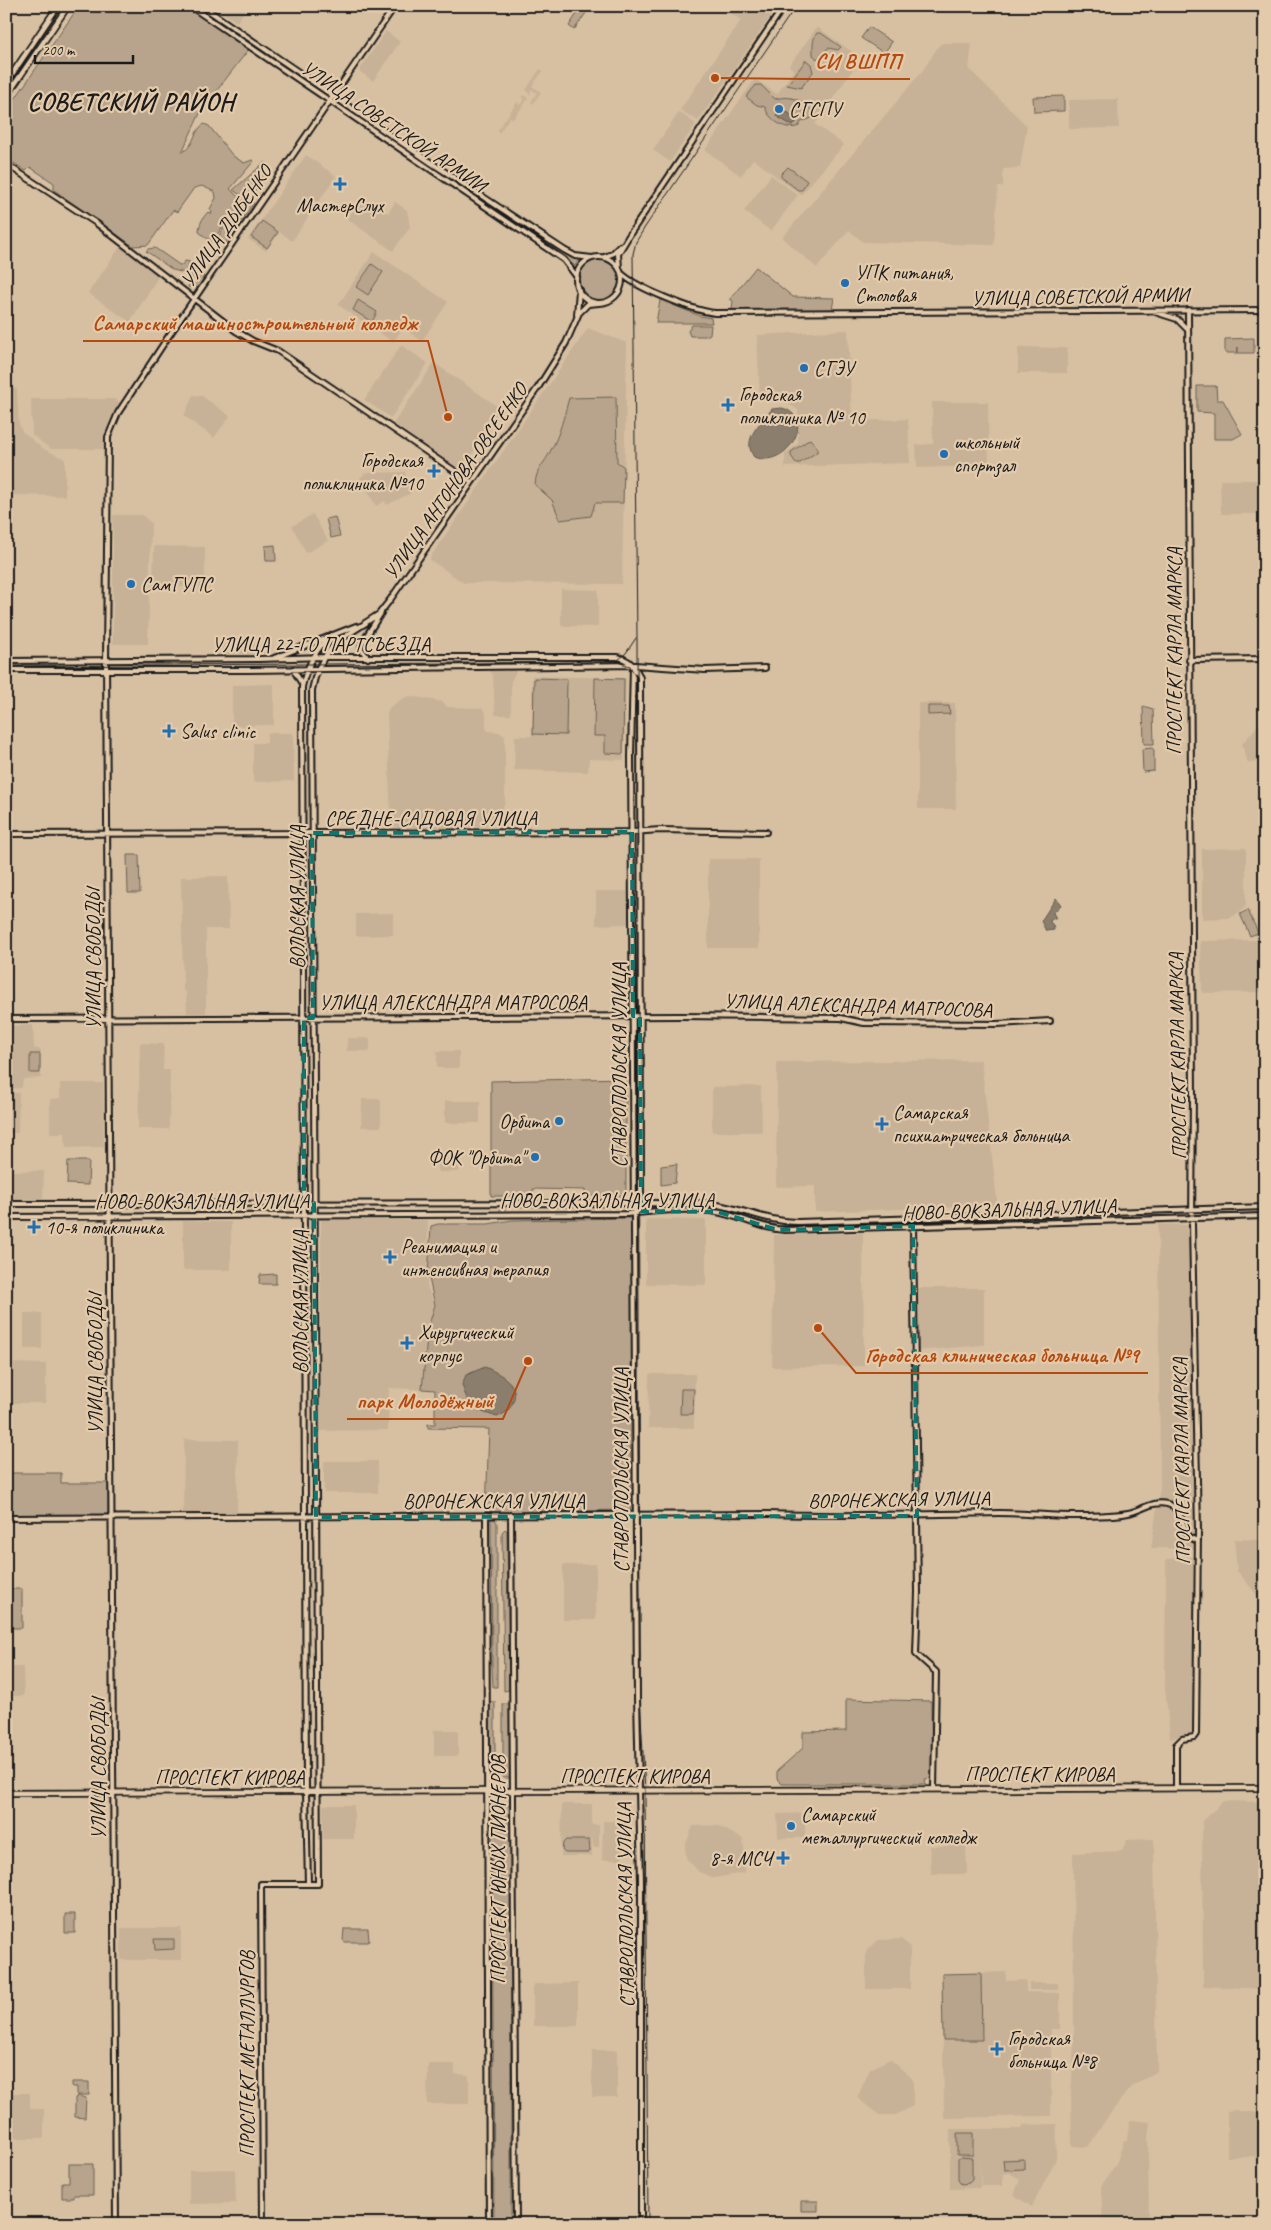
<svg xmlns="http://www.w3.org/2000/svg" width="1271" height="2230" viewBox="0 0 1271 2230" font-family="Caveat,sans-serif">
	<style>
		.built { fill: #c7b297 }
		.green { fill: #b8a48c; stroke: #6a6054 }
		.water { fill: #8c7e6d; stroke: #5f574d }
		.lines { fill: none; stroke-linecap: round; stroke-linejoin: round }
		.secondary-casing { stroke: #1c1c1c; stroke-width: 8 }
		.primary-casing { stroke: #1c1c1c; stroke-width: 8 }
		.secondary { stroke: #e3caab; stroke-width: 4 }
		.primary { stroke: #e3caab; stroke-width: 4.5 }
		.tram { stroke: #1c1c1c; stroke-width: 1 }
		.marked { fill: none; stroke: #0f766e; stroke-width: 4; stroke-dasharray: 10 6; stroke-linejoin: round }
		.poi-dot { fill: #1f6fb2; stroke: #e3caab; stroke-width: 2 }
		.labels { text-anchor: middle; stroke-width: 4.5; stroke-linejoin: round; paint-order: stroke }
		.poi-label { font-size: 20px; fill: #1c1c1c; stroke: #e3caab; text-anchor: start }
		.street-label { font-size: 20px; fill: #1c1c1c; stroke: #e3caab }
		.district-label { font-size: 25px; font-weight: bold; letter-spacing: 1px; fill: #1c1c1c; stroke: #e3caab }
		.leader { fill: none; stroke: #b54a10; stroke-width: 2 }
		.callout-dot { fill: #b54a10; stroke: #e3caab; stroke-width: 2 }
		.callout-label { font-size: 21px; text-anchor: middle; font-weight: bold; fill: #b54a10; stroke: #e3caab; stroke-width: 4.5; stroke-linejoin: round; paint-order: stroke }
	</style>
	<rect width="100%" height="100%" fill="#d7c0a2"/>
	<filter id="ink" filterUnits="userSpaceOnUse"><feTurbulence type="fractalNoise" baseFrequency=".02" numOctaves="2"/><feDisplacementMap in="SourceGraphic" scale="10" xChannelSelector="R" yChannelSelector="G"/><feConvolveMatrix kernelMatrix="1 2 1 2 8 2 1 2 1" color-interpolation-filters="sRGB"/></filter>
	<g filter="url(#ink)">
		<path class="built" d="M214,6h34l-11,16z
			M726,6h52l-80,115 -18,-11 61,-90 -17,-11z
			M817,27l44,31 -46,66 29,21 -43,50 -48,-36 -12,17 -36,-26 50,-71 22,15 17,-24 -5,-4z
			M386,31l14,11 -27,39 -14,-10z
			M943,43h29l-3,26 58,57 -7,42 -17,1v18h-5l-4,58 -131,-3 -14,-12 -32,38 -35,-30 141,-168 16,-25z
			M540,69l3,2 -11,15 9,6 -8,12 -2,-2 6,-9 -6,-4 -1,6 -4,-5z
			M523,95l5,3 -2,4 -13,17 -3,-2 -11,16 -2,-2 20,-29 3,3 4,-6 -3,-2z
			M1118,99l1,29 -50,1v-29z
			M679,112l17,12 -26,38 -17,-12z
			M306,155l30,21 -44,65 -12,-9 -14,19 -18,-12z
			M771,175l27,20 -27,36 -27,-20z
			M360,199l12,8 2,-3 14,9 7,-11 12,8 3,17 -17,24 -46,-32z
			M120,247l40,27 -30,48 -42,-29z
			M374,252l74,50 -26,39 -19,-13 -10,14 -55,-37z
			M588,328l39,15 -5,241 -158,-1 -34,-23 1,-4z
			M848,330l4,91 56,-2 2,44 -125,4v-13l13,-11v-33l-16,-10 -22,1 -3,-66z
			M401,345l27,18 -37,55 -27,-18z
			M1018,347l49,1v25h-49z
			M434,363l69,47 -42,60 -68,-46z
			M7,388l10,1 2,35 3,7 20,17 23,11v37l-59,-1v-41h6v-9l-6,-1z
			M193,395l9,1 28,20 -16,22 -30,-22z
			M31,399h84l7,5 -17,29 -2,16h-52l-19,-14z
			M932,402h56l1,64 -72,2 -1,-23 17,-1z
			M405,472l6,21 -24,12 -2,-4 -9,5 -16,-28 5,-5z
			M1220,480h45v34h-44z
			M313,514l15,27 -22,12 -14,-27z
			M113,515h29l9,8 -3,121h-35z
			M154,546l51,1v40l-52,-1z
			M561,589l37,1v37l-37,-1z
			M264,640h7l1,9 -6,5h-47v-10h45z
			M489,670h28l-6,11v34h-16l-2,-40z
			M532,676l94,2 -2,82 -35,-1 -1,13 -74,-2 1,-34h17z
			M274,684v41l-42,1v-41z
			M410,696l33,6 4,5 35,1 4,5v15l2,3 11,1 6,4v67l-11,20 -9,3 -44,3h-38l-12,-3 -4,-112 2,-6 14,-10z
			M918,703h37l1,106h-38z
			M1265,717v45l-17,1 -6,-19z
			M267,733h26l1,48 -41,1v-39h14z
			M1246,848v58l-7,7 -10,5 -27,1v-70z
			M708,859h51v89h-51z
			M228,876l1,53h-23v84h-19l-1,-22h-3l-2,-114z
			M596,891h32v33l-32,1z
			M393,913v22l-37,1v-22z
			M1265,940v52l-63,1 -2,-52z
			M33,1025l1,23 7,2v28l-18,1 -1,9 -16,1v-63z
			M347,1038h23v13h-23z
			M140,1043l24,1 -1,26h7l-1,59h-31z
			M437,1051h22v17h-22z
			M981,1060l16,140 -4,6 -178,6v-26l-39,1 1,-125z
			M60,1083h43l1,64 -38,1 -1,-15h-15v-34l10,-1z
			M761,1086l1,46h-50v-45z
			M6,1093h13l-1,40h-12z
			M362,1099h19v28h-20z
			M445,1101h35v22h-35z
			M438,1155h21v17h-21z
			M11,1171h33l-1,28h-32z
			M646,1219l60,1v65l-60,-1z
			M321,1220h107l-1,65 7,19 -3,86 -42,-2 -1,42 -68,1z
			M183,1221l48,1v48h-48z
			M1158,1224l32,1 4,324 -43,-1 9,-61z
			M863,1233l1,133 -92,1 2,-132z
			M917,1288h67v57l-69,6z
			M24,1313h18v36h-18z
			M6,1363l40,1v39h-40z
			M649,1374h46l-1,54h-46z
			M184,1439l54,1 -1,74 -54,1z
			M324,1461h54v32h-54z
			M1234,1539l31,1v65h-3v-4l-25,-30z
			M1193,1557l1,176 -2,3 -22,2 -5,-51 1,-128z
			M596,1564v56h-33v-55z
			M6,1667h17l1,29h-18z
			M434,1730h24v26h-24z
			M1223,1801l42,1v187l-62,-3 -1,-164z
			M562,1804h30v21h7v22h-6l-1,-18v27h-31z
			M323,1805h31v34h-31z
			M805,1813v25h-27l-1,-24z
			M603,1821h19v39h-20z
			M717,1825l26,14 2,17 -1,17 -30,5 -15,-6 -13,-14 -1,-12 8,-20z
			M1154,1839l3,232 -28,18 -22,29 -19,29 -16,-1 -1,-49 3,-55 -1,-189 49,-2 5,-11z
			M930,1846h36l1,28h-36z
			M121,1928h60v32h-60z
			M901,1939l9,7v43h-44v-37l12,-12z
			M1006,1972v9l20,-1v12l34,1v36h-9v87l-107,2 -2,-144z
			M578,1983v43h-45v-42z
			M1029,1983h29v7h-29z
			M592,2050h25v47h-25z
			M890,2059l23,20v27l-17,9h-17l-22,-17 13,-29z
			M428,2064h27v10l14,1v29h-42z
			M6,2093h24v16h14v29h-32l1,-23 -7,-1z
			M1237,2110l5,2h23v45h-38v-46z
			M1132,2120l18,2 -2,17 1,85h-46l-2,-38 15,-22 8,-24h3l2,-17z
			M1057,2124l-1,35 -24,48 -18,-12 6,-16 -11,-6 -6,1 -1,12h-21v-27l-1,29 -30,1v-60h72l1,-4z
			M235,2169l1,34 -47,1v-34z"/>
		<path class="green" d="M62,6h4l-60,88v-5z
			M79,6h106l64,43 -48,62 -19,41c13,-5 10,-20 22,-28l5,2 24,30 11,7 8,-3 2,1 -24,28 12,12 12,2 -29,41 -4,-3 -3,5 -4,-3 10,-15 -1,-2 -11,16 -13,-10c0,-8 4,-15 9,-20l3,2 1,-2 -2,-3 6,-11 -1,-6 -13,-6 -8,2 -17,24 -4,-2 -25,35 -15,1 -79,-56v-7l-24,-16 -4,4 -20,-13v-46z
			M582,6h9l-17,24 -5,-4z
			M869,27l23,15 -8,11 -23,-15z
			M817,33h4l20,14 -3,3 -10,-2 -11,11 -4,-4c0,-8 -1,-16 4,-22z
			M806,60l5,4 2,8 -12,16 -14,-3z
			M756,85h5l14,14c19,-5 30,3 42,17l-16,6 -2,4c-13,6 -31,-7 -34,-19l-8,-2 -11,-8z
			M1064,96v15l-30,1 -1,-15z
			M265,162l6,7 -23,31 -15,-10z
			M788,167l19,14 -5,9h-4l-17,-13v-3z
			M262,221l16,11 -11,16 -16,-11z
			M540,236l39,24 -4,6 -37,-27z
			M155,248l26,18 4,-5 5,1 -2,4 5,6 11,4 -5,12 -11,-1 4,-10 -3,-3 -16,-4 -27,-19 2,-2z
			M579 280a20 20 0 1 1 40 0a20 20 0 1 1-40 0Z
			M372,264l11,8 -15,23 -12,-8z
			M756,267l37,30 41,1 -2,12h-100l1,-9 -3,-2z
			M358,300l19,12 -5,10 -19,-12z
			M660,300l40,16 11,2 1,5h-56z
			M692,325h19l-1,9 -4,2h-16l-2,-5z
			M1254,338v15h-16v-6l-1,6h-12v-14z
			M1197,386h19l1,14h6l19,34 -9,5h-19v-26l-17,-1z
			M616,397l1,65 7,5 -1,36h-28l-4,13 -31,4 -8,-20 -17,-15c1,-17 9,-20 16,-35 9,-16 13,-34 18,-52z
			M810,439l7,8v5l-17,11h-4l-5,-7v-4z
			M335,517l5,19 -9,2 -5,-19z
			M275,545l1,16h-10l-1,-15z
			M534,678l33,1 -1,56 -33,-1z
			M595,678l29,1 -1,75 -18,-1v-17h-11z
			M928,706h21l1,8 -22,1z
			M1143,706l10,3 1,35h-10z
			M1152,748l2,2v21l-11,1 -1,-23z
			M127,855h12l1,38h-12z
			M1248,910l10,23 -8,3 -10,-22z
			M30,1054h10v19h-10z
			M626,1078v118h-41v-6l-52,-1v7h-42v-115z
			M68,1161h21l-1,24 -21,-1z
			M677,1164l-2,19 -14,2v-19z
			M631,1218c2,98 -1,195 0,292l-145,2 3,-83 -61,-1v-4h7v-34l-13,-1 6,-61 7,-23 -7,-31 3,-48 7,-2h50l24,-4z
			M276,1274v10h-17l1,-9z
			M681,1389h13l-1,25h-13z
			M6,1473h55v10h47v32h-102z
			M491,1519h3l3,3v165h-4l-1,-20z
			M505,1529l2,2 2,159 -5,1 -2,-159z
			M6,1589h16v39h-16z
			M846,1699l85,2 1,77 -7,1 1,5h-144l-5,-5v-8l26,-23v-16l43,-1z
			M489,1702h6v72h-5z
			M503,1704h7v74h-7z
			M511,1805v419h-17l-2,-418z
			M566,1840h23l1,11 -2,2h-23l-3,-3 1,-7z
			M65,1914h10v19h-10z
			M344,1929h24l1,12 -2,1h-22l-2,-2z
			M154,1939h20v10l-19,1z
			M981,1973l1,67h-39l-1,-66z
			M72,2082h17v13h-12v-8h-5z
			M78,2096l8,2 -1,20 -10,-1v-19z
			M957,2133h16v22h-16z
			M961,2157l11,1v22l-3,3 -8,1 -3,-4v-21z
			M1024,2159v10l-20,1 -1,-10z
			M69,2164h24v31h-19v3h-12v-16h7z
			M801,2201h17v10h-17z"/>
		<path class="water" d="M778,110l11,3 7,9 -3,4 -17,-10z
			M782,408c35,9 5,62 -28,49 -13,-18 7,-34 18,-48z
			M1056,898l5,7 -8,8 3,5 -5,1 -1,3 3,3 1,5 -8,1 -5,-10z
			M485,1367c15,7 37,17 27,37 -3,7 -8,10 -15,13 -23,-8 -27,-7 -35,-32l4,-10z"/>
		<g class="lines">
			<defs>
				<path id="secondary" d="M190,6l374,254 13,17
					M202,6l228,156 134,88 11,6 17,2
					M6,164l90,59 140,108 17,10 25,10 193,131
					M604,257l8,-3 8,-8
					M576 280a23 23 0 1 1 46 0a23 23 0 1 1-46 0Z
					M619,268l-1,-14 12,-20 154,-228
					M622,274c15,14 72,37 93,39l550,-3
					M1155,312l22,7 10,10
					M577,315l2,-25
					M365,623l14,-9 11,-14 149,-214 27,-43 13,-30 9,-9 11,-1
					M274,658l82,-32
					M368,658l-7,-9 1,-6 19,-30
					M1189,660l76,-1
					M6,661l253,-2 66,-2h292c12,2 19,10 23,21l1,534
					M633,665l-2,91 6,941 4,184v343
					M293,669l9,15
					M6,670h243l386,-5 70,5 60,-2
					M6,834l626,-2 28,-2 106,2
					M6,1019l675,-3 160,2 23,5 133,1 53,-3
					M6,1204l699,-1c32,3 61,19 93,19l467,-15
					M6,1217l621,-3c28,-3 61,-7 90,-2 23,4 44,17 68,18l480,-14
					M913,1226l5,366 -2,62 20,18 -2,117
					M486,1515l3,709
					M511,1515l5,709
					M6,1518l762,-4c77,3 154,0 231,-1 30,0 58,4 87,3 14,-1 28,0 42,-3 13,-2 25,-13 39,-9 14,3 16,22 21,33l10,4
					M1176,1788v-43l6,-6 12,-2 2,-3 2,-203 -6,-306 1,-131 -5,-784
					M308,1884l-2,-92 -4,-1105c4,-19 15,-40 29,-52
					M116,2224l-10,-1563 2,-224 10,-24 50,-76 227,-331
					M263,2224l-2,-340h57l-6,-1194c7,-37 24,-49 54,-67"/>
				<path id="primary" d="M6,83l52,-77
					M6,97l62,-91
					M6,1793l1259,-5"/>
			</defs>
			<use href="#secondary" class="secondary-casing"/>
			<use href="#primary" class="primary-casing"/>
			<use href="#secondary" class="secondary"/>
			<use href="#primary" class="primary"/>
			<path class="tram" d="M617,661l9,-8 10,-15
				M6,666l611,-4 13,4 5,10
				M638,1197l3,6 7,5 73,2 57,16 487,-13
				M648,2224l-3,-433 -5,-94 -3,-1058 -4,-385 3,-12 9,-15 151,-221"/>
		</g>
	</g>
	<path class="marked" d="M632,832l1,184h7l1,195 77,1 60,18 135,-4 4,290 -601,1 -2,-314h-10v-185h9l-1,-185z"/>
	<g class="poi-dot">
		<circle cx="779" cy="109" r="5"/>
		<path d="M337.5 176.5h5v5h5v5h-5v5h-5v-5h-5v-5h5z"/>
		<circle cx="845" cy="283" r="5"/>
		<circle cx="804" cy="368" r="5"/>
		<path d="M725.5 397.5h5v5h5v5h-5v5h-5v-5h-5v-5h5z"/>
		<circle cx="944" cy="454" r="5"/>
		<path d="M431.5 463.5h5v5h5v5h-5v5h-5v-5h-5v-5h5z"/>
		<circle cx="131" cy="584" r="5"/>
		<path d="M166.5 723.5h5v5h5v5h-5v5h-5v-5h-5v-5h5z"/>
		<circle cx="559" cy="1121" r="5"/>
		<path d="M879.5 1116.5h5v5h5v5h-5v5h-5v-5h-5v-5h5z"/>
		<circle cx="535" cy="1157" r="5"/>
		<path d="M31.5 1219.5h5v5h5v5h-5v5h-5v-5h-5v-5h5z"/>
		<path d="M387.5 1249.5h5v5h5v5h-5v5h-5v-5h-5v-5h5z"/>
		<path d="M404.5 1335.5h5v5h5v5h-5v5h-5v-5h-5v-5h5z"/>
		<circle cx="791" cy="1826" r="5"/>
		<path d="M780.5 1850.5h5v5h5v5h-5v5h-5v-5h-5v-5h5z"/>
		<path d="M994.5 2041.5h5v5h5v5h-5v5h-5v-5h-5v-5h5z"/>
	</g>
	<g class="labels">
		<g class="poi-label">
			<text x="789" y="116">СГСПУ</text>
			<text x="340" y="212" text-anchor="middle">МастерСлух</text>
			<text x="855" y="279">УПК питания,<tspan x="855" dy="23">Столовая</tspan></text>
			<text x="814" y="375">СГЭУ</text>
			<text x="739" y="401">Городская<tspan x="739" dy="23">поликлиника № 10</tspan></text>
			<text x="954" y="449">школьный<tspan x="954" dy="23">спортзал</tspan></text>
			<text x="423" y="467" text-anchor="end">Городская<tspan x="423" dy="23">поликлиника №10</tspan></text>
			<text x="141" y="591">СамГУПС</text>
			<text x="180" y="738">Salus clinic</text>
			<text x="893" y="1119">Самарская<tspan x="893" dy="23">психиатрическая больница</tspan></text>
			<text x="549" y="1128" text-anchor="end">Орбита</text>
			<text x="525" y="1164" text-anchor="end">ФОК "Орбита"</text>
			<text x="45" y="1234">10-я поликлиника</text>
			<text x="401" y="1253">Реанимация и<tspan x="401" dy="23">интенсивная терапия</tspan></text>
			<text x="418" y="1339">Хирургический<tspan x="418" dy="23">корпус</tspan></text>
			<text x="801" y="1821">Самарский<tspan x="801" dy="23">металлургический колледж</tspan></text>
			<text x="772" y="1865" text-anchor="end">8-я МСЧ</text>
			<text x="1008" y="2045">Городская<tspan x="1008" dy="23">больница №8</tspan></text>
		</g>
		<g class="street-label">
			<text transform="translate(394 126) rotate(34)" y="7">УЛИЦА СОВЕТСКОЙ АРМИИ</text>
			<text transform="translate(226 226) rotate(-55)" y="7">УЛИЦА ДЫБЕНКО</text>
			<text transform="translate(1080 296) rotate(-1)" y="7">УЛИЦА СОВЕТСКОЙ АРМИИ</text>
			<text transform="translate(455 481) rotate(-55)" y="7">УЛИЦА АНТОНОВА-ОВСЕЕНКО</text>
			<text x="321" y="651">УЛИЦА 22-ГО ПАРТСЪЕЗДА</text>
			<text transform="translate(1174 651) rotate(-90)" y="7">ПРОСПЕКТ КАРЛА МАРКСА</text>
			<text x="431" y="825">СРЕДНЕ-САДОВАЯ УЛИЦА</text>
			<text transform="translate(297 897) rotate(-90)" y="7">ВОЛЬСКАЯ УЛИЦА</text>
			<text transform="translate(93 959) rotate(-90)" y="7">УЛИЦА СВОБОДЫ</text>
			<text x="453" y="1009">УЛИЦА АЛЕКСАНДРА МАТРОСОВА</text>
			<text transform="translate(858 1005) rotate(2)" y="7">УЛИЦА АЛЕКСАНДРА МАТРОСОВА</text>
			<text transform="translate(1177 1056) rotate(-91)" y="7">ПРОСПЕКТ КАРЛА МАРКСА</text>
			<text transform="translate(619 1065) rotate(-90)" y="7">СТАВРОПОЛЬСКАЯ УЛИЦА</text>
			<text x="607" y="1207">НОВО-ВОКЗАЛЬНАЯ УЛИЦА</text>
			<text x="202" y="1208">НОВО-ВОКЗАЛЬНАЯ УЛИЦА</text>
			<text transform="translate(1009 1209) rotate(-2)" y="7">НОВО-ВОКЗАЛЬНАЯ УЛИЦА</text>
			<text transform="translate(300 1302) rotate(-90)" y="7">ВОЛЬСКАЯ УЛИЦА</text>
			<text transform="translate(95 1364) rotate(-90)" y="7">УЛИЦА СВОБОДЫ</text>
			<text transform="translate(1181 1461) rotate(-91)" y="7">ПРОСПЕКТ КАРЛА МАРКСА</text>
			<text transform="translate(621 1470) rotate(-90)" y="7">СТАВРОПОЛЬСКАЯ УЛИЦА</text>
			<text transform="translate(899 1499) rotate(-1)" y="7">ВОРОНЕЖСКАЯ УЛИЦА</text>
			<text x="494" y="1508">ВОРОНЕЖСКАЯ УЛИЦА</text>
			<text transform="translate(98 1769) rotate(-90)" y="7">УЛИЦА СВОБОДЫ</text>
			<text x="1040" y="1781">ПРОСПЕКТ КИРОВА</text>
			<text x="635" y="1783">ПРОСПЕКТ КИРОВА</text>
			<text x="230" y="1784">ПРОСПЕКТ КИРОВА</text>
			<text transform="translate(498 1870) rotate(-90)" y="7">ПРОСПЕКТ ЮНЫХ ПИОНЕРОВ</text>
			<text transform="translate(625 1905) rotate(-91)" y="7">СТАВРОПОЛЬСКАЯ УЛИЦА</text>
			<text transform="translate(247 2054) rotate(-90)" y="7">ПРОСПЕКТ МЕТАЛЛУРГОВ</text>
		</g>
		<g class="district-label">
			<text x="131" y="110">СОВЕТСКИЙ РАЙОН</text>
		</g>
	</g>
	<path class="leader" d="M715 78L805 79H910M448 417L428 341H83M818 1328L856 1373H1148M528 1361L503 1419H347"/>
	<g class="callout-dot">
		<circle cx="715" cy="78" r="5"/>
		<circle cx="448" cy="417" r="5"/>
		<circle cx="818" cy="1328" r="5"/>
		<circle cx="528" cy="1361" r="5"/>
	</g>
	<g class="callout-label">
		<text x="858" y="68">СИ ВШПП</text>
		<text x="255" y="330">Самарский машиностроительный колледж</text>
		<text x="1002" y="1362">Городская клиническая больница №9</text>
		<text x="425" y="1408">парк Молодёжный</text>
	</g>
	<rect width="1271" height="2230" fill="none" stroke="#e3caab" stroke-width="25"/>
	<rect x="12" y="12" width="1246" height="2205" fill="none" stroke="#1c1c1c" stroke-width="2" filter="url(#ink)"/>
	<path d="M35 55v8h98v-8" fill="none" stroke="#1c1c1c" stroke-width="2.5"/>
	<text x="42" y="55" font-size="15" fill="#1c1c1c" stroke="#e3caab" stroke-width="4" paint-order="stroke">200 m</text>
</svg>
